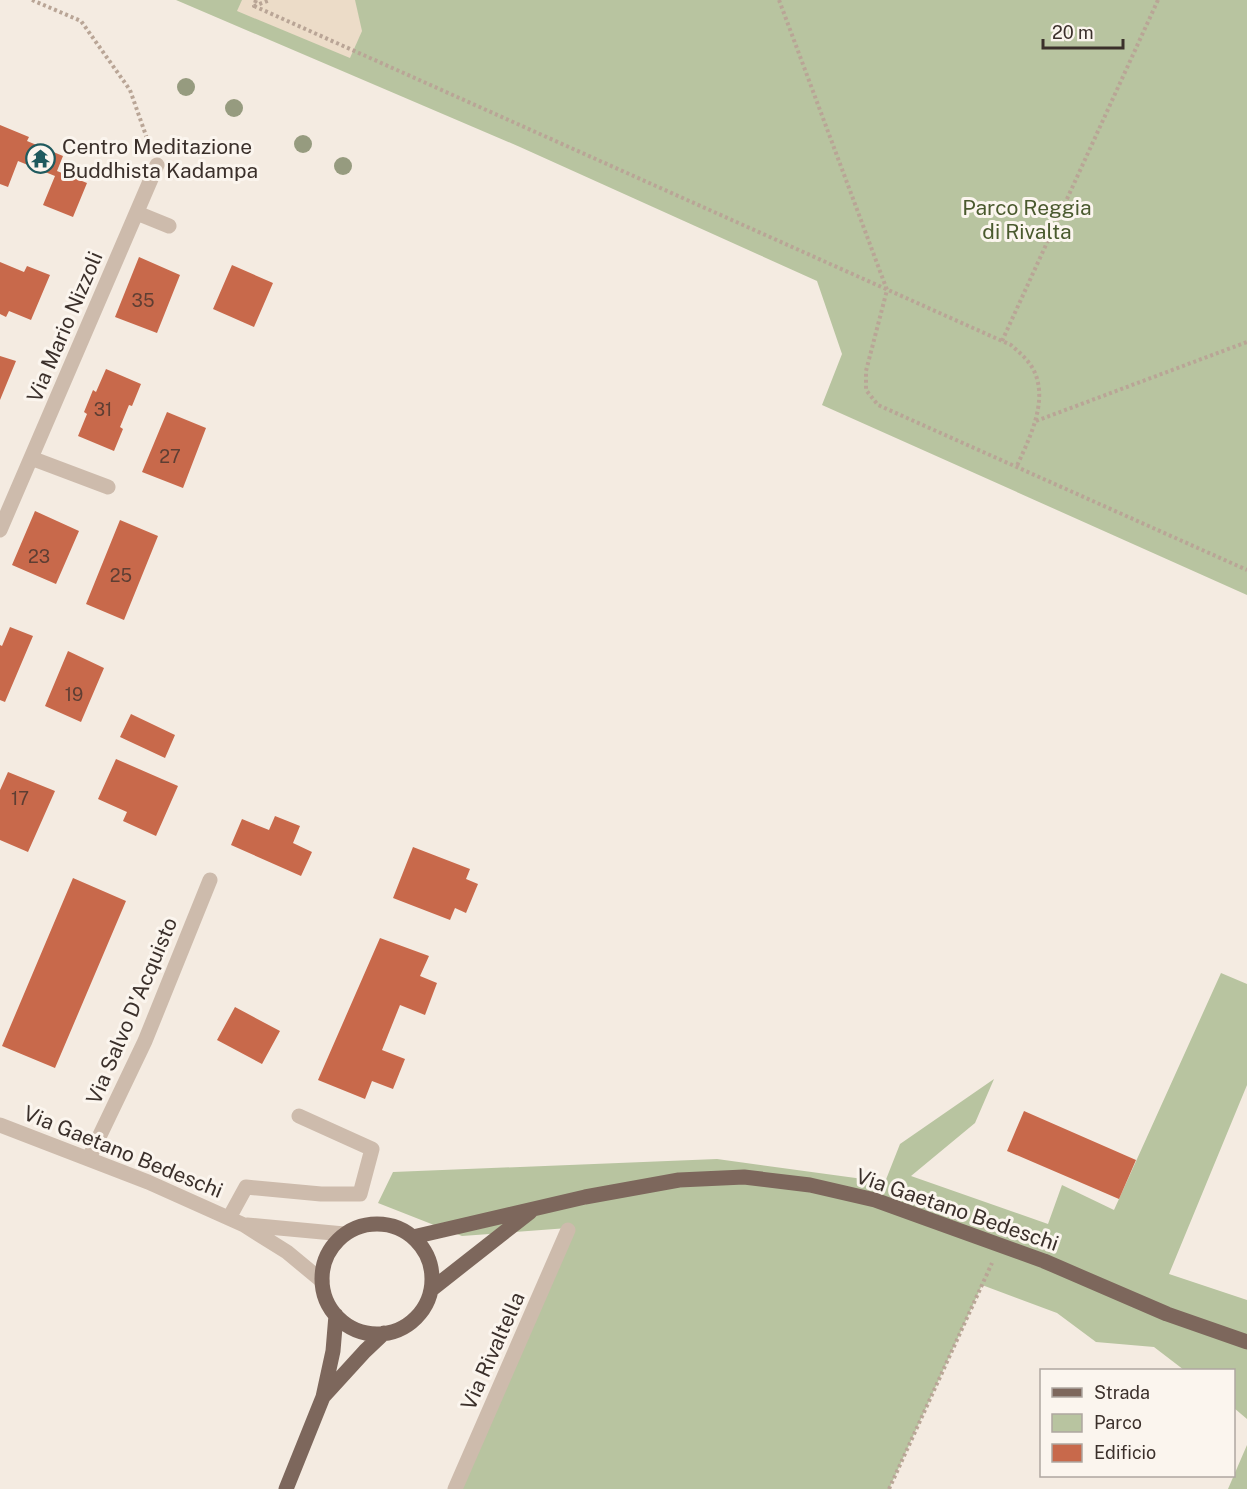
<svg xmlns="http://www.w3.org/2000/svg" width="1247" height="1489" viewBox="0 0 1247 1489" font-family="'Public Sans',sans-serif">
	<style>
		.green { fill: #b8c4a0 }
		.plaza { fill: #ecdcc8 }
		.building { fill: #c8694b }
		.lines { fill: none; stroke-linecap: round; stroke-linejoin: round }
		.path { stroke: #b9a596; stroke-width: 4; stroke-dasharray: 3 3; stroke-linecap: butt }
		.minor { stroke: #cdbbac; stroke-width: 15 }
		.major { stroke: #7d675c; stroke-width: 15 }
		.tree { fill: #969b7f }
		.labels { text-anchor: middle; stroke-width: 6; stroke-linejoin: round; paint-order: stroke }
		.number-label { font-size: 18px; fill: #5e3e33 }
		.poi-label { font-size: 21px; fill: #3b302b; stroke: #fbf5ee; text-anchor: start }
		.park-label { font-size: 21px; fill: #4a5a2e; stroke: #fbf5ee }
		.street-label { font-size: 21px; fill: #3b302b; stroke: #fbf5ee }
	</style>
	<rect width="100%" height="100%" fill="#f4ebe1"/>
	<path class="green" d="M176,0h1071v595l-425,-190 20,-51 -25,-73 -297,-134z
		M1221,973l26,11v101l-78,189 78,26v119l-13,-11v-38h-50l-30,-23 -58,-5 -39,-29 -75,-28 -93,204h-434l113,-261 -106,8 -84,-33 15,-31 324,-13 168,23 15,-38 94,-65 -19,44 -64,53 137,48 14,-39 52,25z
		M1247,1445v44h-19z"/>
	<path class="plaza" d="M242,0h113l7,31 -12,27 -113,-47z"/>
	<path class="building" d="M0,125l29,12 -2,4 36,15 -6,15 30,12 -14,34 -30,-12 12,-29 -37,-15 -10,26 -8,-3z
		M139,257l41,18 -23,58 -42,-16z
		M0,262l24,10 3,-6 23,9 -19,45 -22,-9 -3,6 -6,-3z
		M232,265l41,18 -19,44 -41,-18z
		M0,356l16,5 -16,39z
		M106,369l35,15 -9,22 -3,-1 -9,22 3,2 -9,22 -36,-15 9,-22 -3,-2 9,-22 3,2z
		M167,412l39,16 -23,60 -41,-16z
		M35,511l44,20 -23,53 -44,-19z
		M120,520l38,16 -34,84 -38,-16z
		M10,627l23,9 -28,66 -5,-2v-55l2,1z
		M68,651l36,17 -23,54 -36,-16z
		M131,714l44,21 -10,23 -45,-21z
		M116,759l62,27 -22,50 -33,-15 4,-9 -29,-13z
		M8,772l47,19 -27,61 -28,-12v-50z
		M275,816l25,10 -7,17 19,9 -11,24 -70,-31 11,-26 27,11z
		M413,847l57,22 -4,10 12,5 -12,29 -11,-5 -5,12 -57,-22z
		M73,878l53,23 -71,167 -53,-22z
		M380,938l49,18 -9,20 17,7 -12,32 -25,-10 -18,45 23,9 -12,30 -21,-8 -7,18 -47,-19z
		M235,1007l45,24 -18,33 -45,-24z
		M1024,1111l112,49 -17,39 -112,-48z"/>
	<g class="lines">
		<path class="path" d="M32,0l49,21 49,69 20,57
			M256,0l-2,6 16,-6
			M779,0l108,290 -21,81v19l12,15 369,165
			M254,6l757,339c9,8 19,16 24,28 13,31 -7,68 -19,95
			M1002,341l156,-341
			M1036,421l211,-79
			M889,1489l103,-226"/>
		<path class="minor" d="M137,213l32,13
			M31,458l77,29
			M0,530l157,-365
			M0,1125l148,57 96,43 43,27 35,29
			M89,1158l56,-117 65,-161
			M229,1218l17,-31 75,7h39l12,-45 -73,-33
			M247,1225l97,9
			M455,1489l113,-259"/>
		<path class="major" d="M322 1279a55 55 0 1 1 110 0a55 55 0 1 1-110 0Z
			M413,1237l172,-40 94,-17 65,-3 66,8 65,15 47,17 122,44 123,53 80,28
			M432,1289l98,-77
			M323,1397l42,-46 19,-18
			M286,1489l37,-92 10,-46 3,-36"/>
	</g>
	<g class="tree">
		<circle cx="186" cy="87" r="9"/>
		<circle cx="234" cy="108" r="9"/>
		<circle cx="303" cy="144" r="9"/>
		<circle cx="343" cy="166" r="9"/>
	</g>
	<defs>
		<symbol id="temple-ring" viewBox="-11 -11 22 22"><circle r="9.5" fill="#fbf5ee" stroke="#1f5a5e" stroke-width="1.5"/><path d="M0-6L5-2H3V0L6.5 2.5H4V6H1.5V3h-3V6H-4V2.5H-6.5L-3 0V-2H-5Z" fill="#1f5a5e"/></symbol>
	</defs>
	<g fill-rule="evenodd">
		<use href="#temple-ring" x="24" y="142" width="33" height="33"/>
	</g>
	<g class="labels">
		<g class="number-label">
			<text x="143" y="307">35</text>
			<text x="103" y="416">31</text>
			<text x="170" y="463">27</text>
			<text x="39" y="563">23</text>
			<text x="121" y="582">25</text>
			<text x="74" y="701">19</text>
			<text x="20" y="805">17</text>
		</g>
		<g class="poi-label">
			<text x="62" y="154">Centro Meditazione<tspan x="62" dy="24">Buddhista Kadampa</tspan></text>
		</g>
		<g class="park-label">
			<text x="1027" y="215">Parco Reggia<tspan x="1027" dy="24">di Rivalta</tspan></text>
		</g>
		<g class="street-label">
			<text transform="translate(65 327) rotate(-67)" y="7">Via Mario Nizzoli</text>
			<text transform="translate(132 1011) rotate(-67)" y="7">Via Salvo D'Acquisto</text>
			<text transform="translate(123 1152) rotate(22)" y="7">Via Gaetano Bedeschi</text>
			<text transform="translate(957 1210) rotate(19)" y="7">Via Gaetano Bedeschi</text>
			<text transform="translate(493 1351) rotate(-66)" y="7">Via Rivaltella</text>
		</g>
	</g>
	<rect x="1040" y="1369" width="195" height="108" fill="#fbf5ee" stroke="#aea6a0" stroke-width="1.5"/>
	<rect x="1052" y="1388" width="30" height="9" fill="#7d675c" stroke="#aea6a0" stroke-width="1.5"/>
	<text x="1094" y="1399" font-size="18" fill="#3b302b">Strada</text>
	<rect x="1052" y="1414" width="30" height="18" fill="#b8c4a0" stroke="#aea6a0" stroke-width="1.5"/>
	<text x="1094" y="1429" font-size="18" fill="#3b302b">Parco</text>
	<rect x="1052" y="1444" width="30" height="18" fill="#c8694b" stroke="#aea6a0" stroke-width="1.5"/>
	<text x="1094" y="1459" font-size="18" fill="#3b302b">Edificio</text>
	<path d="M1043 39v9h80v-9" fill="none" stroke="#3b302b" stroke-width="3"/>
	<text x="1052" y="39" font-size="18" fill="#3b302b" stroke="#fbf5ee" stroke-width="4.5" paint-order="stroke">20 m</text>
</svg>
